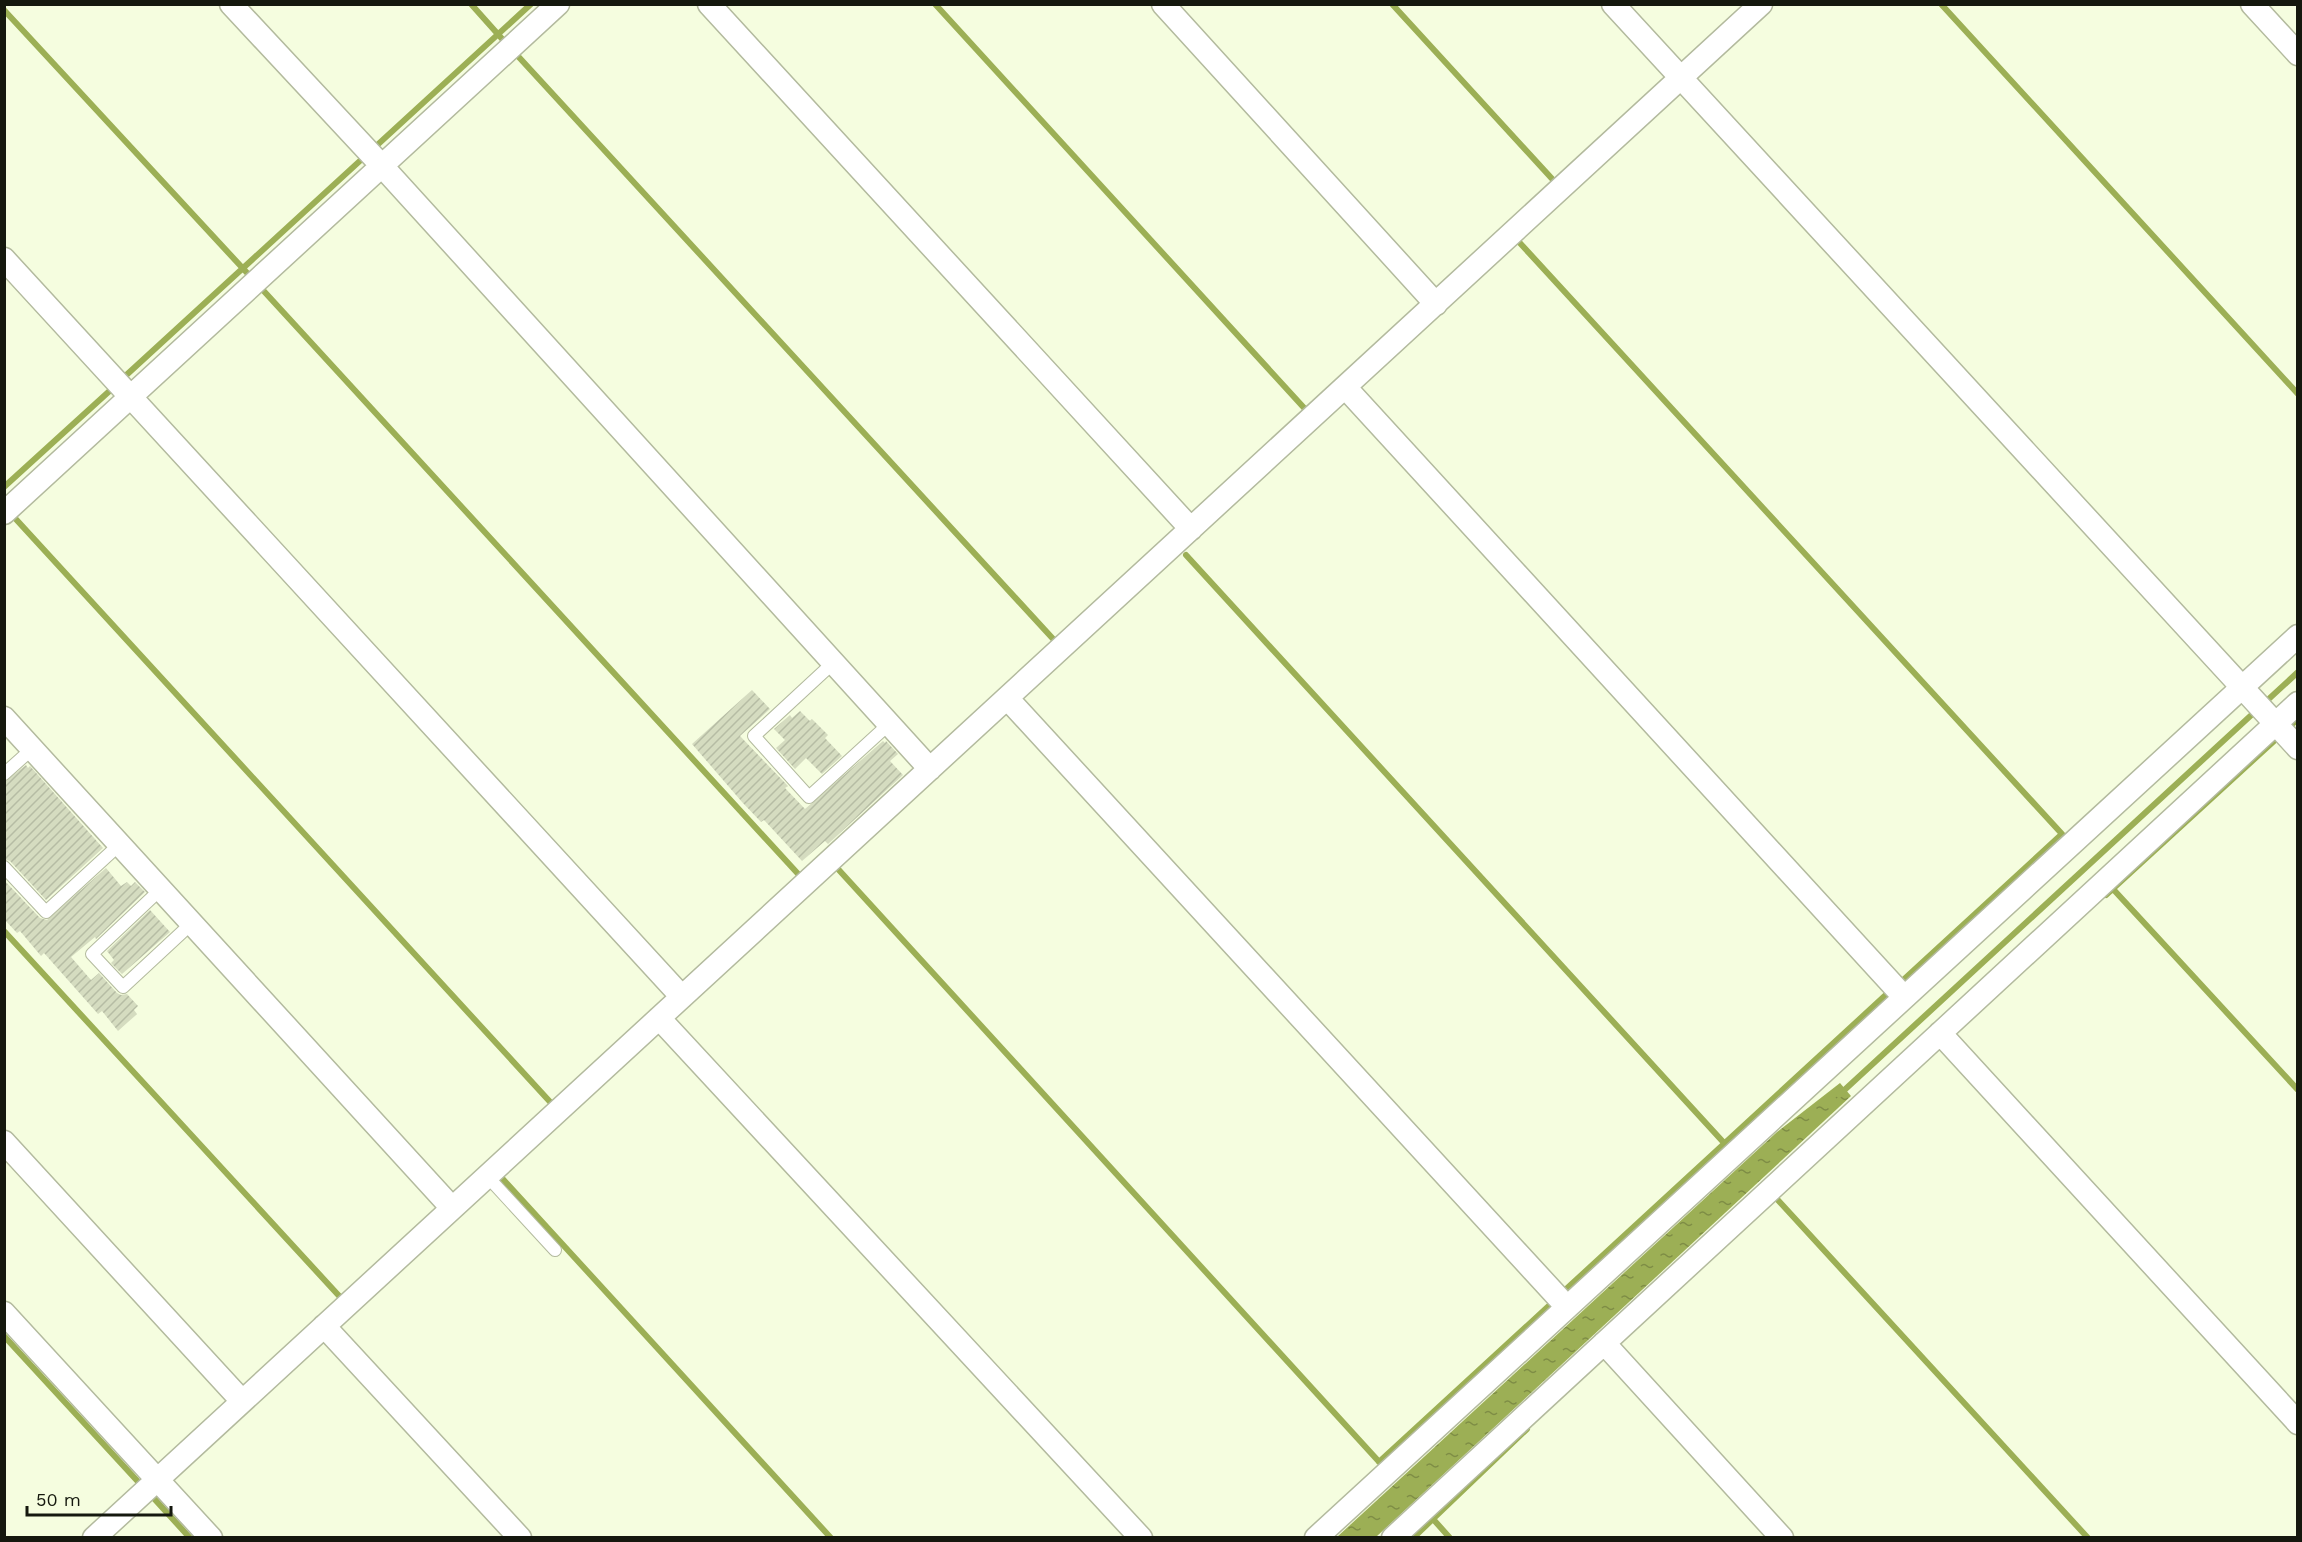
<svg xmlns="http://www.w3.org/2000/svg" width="2302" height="1542" viewBox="0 0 2302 1542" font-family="'Work Sans',sans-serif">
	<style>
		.water { fill: url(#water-ripples) }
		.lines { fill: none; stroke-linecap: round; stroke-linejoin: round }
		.stream { stroke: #9caf55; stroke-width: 6 }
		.building { fill: url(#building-hatch) }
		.service-casing { stroke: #b3ba9e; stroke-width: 14 }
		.minor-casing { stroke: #b3ba9e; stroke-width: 25 }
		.service { stroke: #fff; stroke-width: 12 }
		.minor { stroke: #fff; stroke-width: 22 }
	</style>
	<defs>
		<pattern id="water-ripples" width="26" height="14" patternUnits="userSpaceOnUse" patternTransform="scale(1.5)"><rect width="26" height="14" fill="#9caf55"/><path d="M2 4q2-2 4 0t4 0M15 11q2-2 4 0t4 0" fill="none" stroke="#7e8d45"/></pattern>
		<pattern id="building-hatch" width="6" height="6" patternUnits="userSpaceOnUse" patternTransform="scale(1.5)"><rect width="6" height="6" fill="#d5dcc0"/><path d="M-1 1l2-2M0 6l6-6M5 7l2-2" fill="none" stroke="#b6bca4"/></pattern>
	</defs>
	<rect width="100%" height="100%" fill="#f5fddf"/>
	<path class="water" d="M1840,1083l11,13 -475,441h-39l440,-405z"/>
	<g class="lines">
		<path class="stream" d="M471,4l33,37
			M935,4l371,406
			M1392,4l163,178
			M1941,4l357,390
			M4,10l245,265
			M516,54l539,587
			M1519,242l543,592 -162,149
			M261,288l539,588
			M122,379l409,-375
			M4,487l111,-101
			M13,516l539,588
			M1186,555l539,589
			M2290,726l8,-7
			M838,869l544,596
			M2113,889l185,201
			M2106,895l168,-154
			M4,931l337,367
			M1839,1095l459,-423
			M501,1177l330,361
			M1776,1198l312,340
			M1563,1292l326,-300
			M4,1336l138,150
			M1379,1462l173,-159
			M149,1493l41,45
			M1433,1519l17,19
			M1413,1538l114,-109"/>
	</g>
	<path class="building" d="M752,690l18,19 -30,27 48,50 -3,2 20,21 78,-68 2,2 1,-2 12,13 -8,7 13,14 -75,69 -3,-3 -23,20 -38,-41 -3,2 -19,-20 -50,-58z
		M800,711l10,10 2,-2 16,16 -3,3 17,18 -20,18 -16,-16 -11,11 -19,-21 9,-8 -11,-11 16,-14 2,3z
		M26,765l2,3 2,-2 73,82 -57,52 -36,-39 -6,-2v-77z
		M106,868l15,18 6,-4 4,4 4,-4 10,10 -49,47 -1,-2 -24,20 20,23 8,-7 18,20 4,2 6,-1 11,12 -4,4 3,4 -19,17 -16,-20 -4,3 -54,-61 -3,3 -21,-25 -3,2 -13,-14v-39l36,38 7,2z
		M150,910l20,22 -48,42 -11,-11 3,-3 -7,-9z"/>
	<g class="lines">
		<defs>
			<path id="service" d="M833,663l-79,73 55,61 80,-73
				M4,774l28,-25
				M4,867l42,45 74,-68
				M161,889l-69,65 31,33 69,-64
				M487,1176l68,74"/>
			<path id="minor" d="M231,4l151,162 548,603
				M709,4l482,525
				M1163,4l273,300
				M1613,4l685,744
				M2252,4l46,50
				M4,259l678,738
				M1345,387l559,610
				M4,513l554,-509
				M1007,698l560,609
				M4,718l448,490
				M659,1018l482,520
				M1940,1033l358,390
				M4,1142l238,259
				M4,1313l207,225
				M324,1326l196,212
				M1604,1343l178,195
				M94,1538l1667,-1534
				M1316,1538l982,-902
				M1393,1538l905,-835"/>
		</defs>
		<use href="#service" class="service-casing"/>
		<use href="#minor" class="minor-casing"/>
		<use href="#service" class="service"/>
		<use href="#minor" class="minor"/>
	</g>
	<rect width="2302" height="1542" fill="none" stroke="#15180e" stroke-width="12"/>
	<path d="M27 1506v9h144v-9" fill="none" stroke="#15180e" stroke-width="3"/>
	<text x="36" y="1506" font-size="18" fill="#15180e" stroke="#f5fddf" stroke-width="4.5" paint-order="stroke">50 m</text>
</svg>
